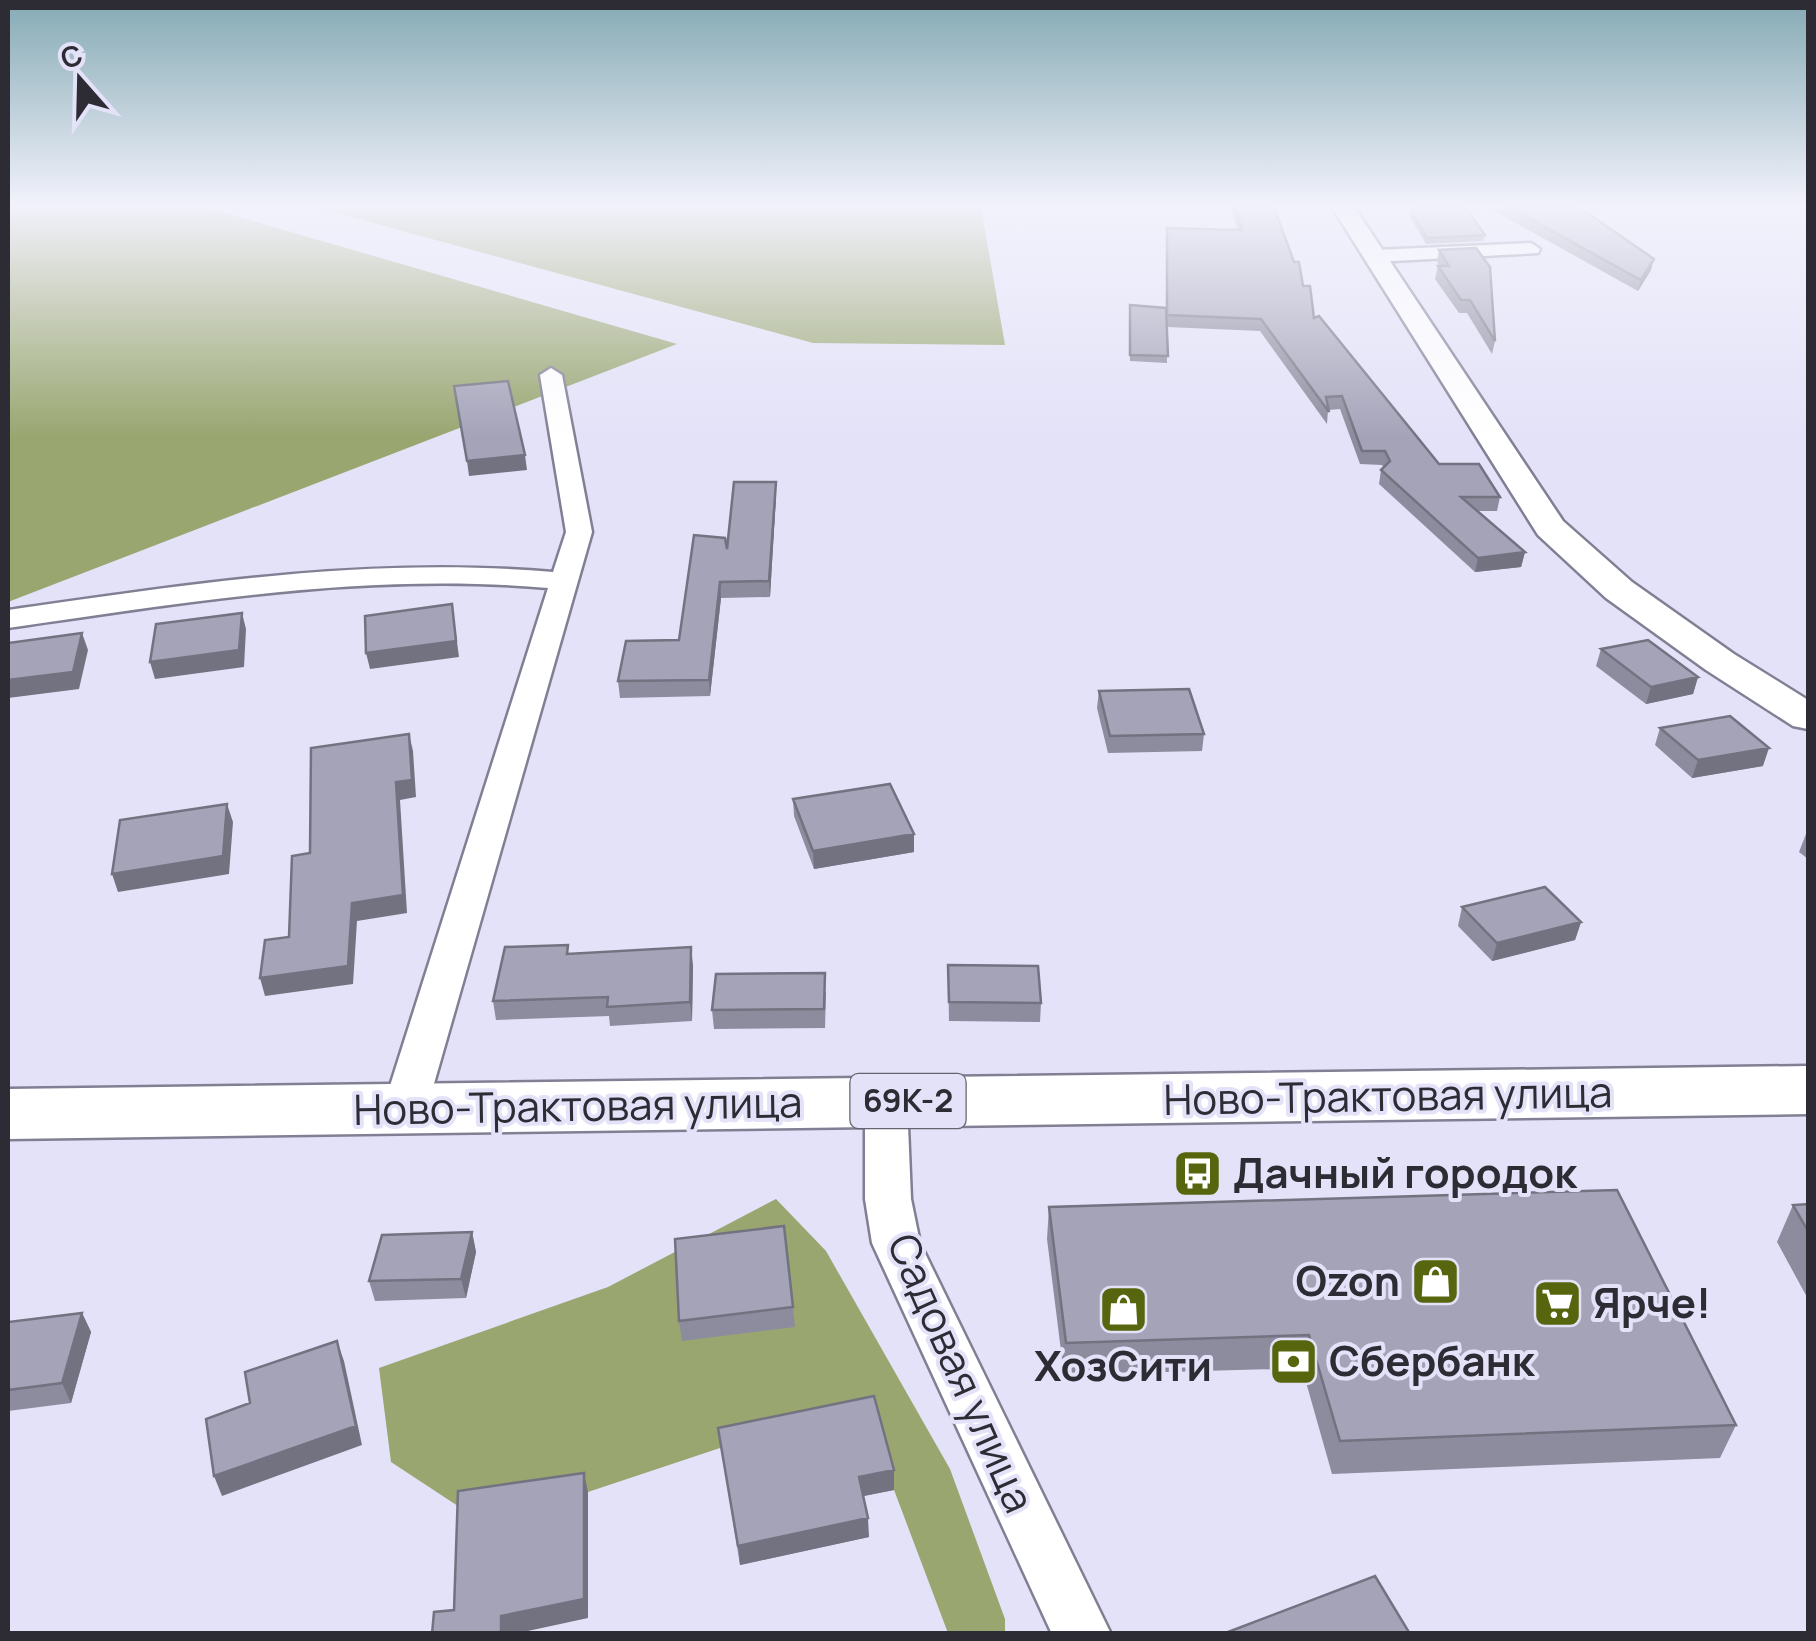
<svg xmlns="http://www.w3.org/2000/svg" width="1816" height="1641" viewBox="0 0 1816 1641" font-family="Manrope,sans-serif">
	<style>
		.forest { fill: #99a670 }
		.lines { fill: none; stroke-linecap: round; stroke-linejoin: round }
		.minor-casing { stroke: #807f93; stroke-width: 5 }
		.tertiary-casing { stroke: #807f93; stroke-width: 5 }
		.primary-casing { stroke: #807f93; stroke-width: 5 }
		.minor { fill: #fff; fill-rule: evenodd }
		.tertiary { fill: #fff; fill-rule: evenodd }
		.primary { fill: #fff; fill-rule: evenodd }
		.wall { fill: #8d8c9e }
		.shaded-wall { fill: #737281 }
		.building { fill: #a4a3b8; stroke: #737281; stroke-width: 2.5 }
		.labels { text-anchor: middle; stroke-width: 8; stroke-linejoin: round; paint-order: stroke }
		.shield { fill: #e3e2f8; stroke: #646370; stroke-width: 2.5 }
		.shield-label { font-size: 32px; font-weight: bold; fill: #2d2c35 }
		.near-street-label { font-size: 42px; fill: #2d2c35; stroke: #e3e2f8 }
		.near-poi-label { font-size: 42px; font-weight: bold; fill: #2d2c35; stroke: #e3e2f8; text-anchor: start }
	</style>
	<rect width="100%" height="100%" fill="#e3e2f8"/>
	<path class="forest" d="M8,207h197l472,137 -669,258z
		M315,207h666l24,138 -192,-2z
		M776,1199l50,52 124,218 55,150v14h-57l-54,-143 -19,-74 -155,32 -132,44 -124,18 -73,-48 -12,-94 229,-81z"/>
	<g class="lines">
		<defs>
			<path id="minor" d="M1531,243l9,6 -2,4 -163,9 -9,-6 9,-6z
				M551,368l11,7 30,157 -165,576 -7,11 -15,5 -15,-5 -7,-11 165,-520c-182,-16 -360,14 -540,40v-18c181,-26 361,-54 545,-38l13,-40 -26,-157z
				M886,1085l15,5 6,11 4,98 9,44 191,391h-59l-180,-391 -7,-44v-98l6,-11z"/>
			<path id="tertiary" d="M1332,207h22l209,314 69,61 102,72 74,46v29l-15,-3 -87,-56 -100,-72 -68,-63z"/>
			<path id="primary" d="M1808,1066v48l-1800,25v-50z"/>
		</defs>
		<use href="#minor" class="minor-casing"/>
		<use href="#tertiary" class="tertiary-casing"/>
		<use href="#primary" class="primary-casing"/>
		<use href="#minor" class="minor"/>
		<use href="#tertiary" class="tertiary"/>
		<use href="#primary" class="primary"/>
	</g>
	<path class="wall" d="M1231,207h43l40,111 125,146 61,33 -3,14h-20l48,41 -4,15 -46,5 -96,-88 2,-14 3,-2 -2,-3 -22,-1 -20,-55 -12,1 -1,14 -67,-93 -93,-4v36l-37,-2v-56l36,9 1,-86 71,2z
		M1487,207h92l72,63 -13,21z
		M1411,211l74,24 -2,6 -57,3 -16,-27z
		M1439,250l56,91 -3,13 -25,-41h-8l-24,-34 3,-13h1l-2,-4z
		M776,496l-6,101 -49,1 -11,98 -90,2 -2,-17 61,-41 48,-91z
		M1601,649l97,28 -5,17 -47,10 -50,-38z
		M1099,691l105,43 -2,17 -94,2 -11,-45z
		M1660,728l103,38 -71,12 -37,-33z
		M793,799l121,35v18l-100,17 -20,-53z
		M1808,833v26l-9,-7 7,-18z
		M1462,907l119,15 -6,18 -83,21 -34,-35z
		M570,954l123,11 -1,56 -82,5 -1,-10 -113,4 -3,-19z
		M948,965l93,38 -1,19 -91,-1z
		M826,992l-1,36 -111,1 -2,-19z
		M1808,1204v95l-31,-57 16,-37z
		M1049,1207l687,218 -16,33 -388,16 -30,-106 -238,7 -17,-136z
		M472,1232l4,20 -10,46 -91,3 -6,-20z
		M793,1307l2,20 -113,14 -3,-20z
		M82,1313l9,19 -20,71 -63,8v-89z
		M718,1428l176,62 -31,6 6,41 -129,28z"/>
	<path class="shaded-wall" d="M1654,259l-3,11 -13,21 3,-11z
		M525,455l2,15 -58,6 -2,-15z
		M776,482v14l-6,101 -1,-16z
		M1525,552l-4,15 -46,5 3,-14z
		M720,582l1,16 -11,98 -1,-16z
		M452,604l7,53 -89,12 -4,-16z
		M242,613l4,16 -2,38 -89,12 -5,-17z
		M82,633l6,17 -9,39 -71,9v-18z
		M1698,677l-5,17 -47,10 5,-17z
		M409,734l4,17 3,46 -16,3 7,113 -50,8 -4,63 -88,12 -5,-18 92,-75 44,-121z
		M1769,748l-6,18 -71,12 6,-18z
		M227,804l6,18 -4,52 -111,18 -6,-18z
		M914,834v18l-100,17 -1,-18z
		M1581,922l-6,18 -83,21 5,-18z
		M691,947l2,18 -1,56 -2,-19z
		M472,1232l4,20 -10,46 -5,-19z
		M82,1313l9,19 -20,71 -9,-20z
		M337,1341l7,20 18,84 -140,51 -8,-20z
		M894,1470v20l-35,7v-20z
		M584,1473l4,19v126l-74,16h-13v-18z
		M868,1518l1,19 -129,28 -2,-19z"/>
	<path class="building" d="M1235,207h39l20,55h5l4,24h7l4,32 5,-2 120,148h40l21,33h-39l64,55 -47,6 -97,-88 9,-9 -5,-10h-23l-20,-55 -16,1 3,15 -68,-93 -94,-4v-87l75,2z
		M1417,207h48l20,28 -58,3 -16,-27z
		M1508,207h71l75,52 -13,21z
		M1476,248l14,19 5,74 -25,-41h-9l-23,-34h11l-10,-16z
		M1130,305l36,3 2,48 -38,-1z
		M508,381l17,74 -58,6 -13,-75z
		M734,482h42l-7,99 -49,1 -11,98 -91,1 8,-40 53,-1 15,-105 31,3 2,11z
		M452,604l4,37 -90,12 -1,-37z
		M242,613l-3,37 -89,12 6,-38z
		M82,633l-9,39 -65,8v-37z
		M1648,640l50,37 -47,10 -50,-38z
		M1189,689l15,45 -94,2 -11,-45z
		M1730,716l39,32 -71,12 -38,-32z
		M409,734l3,46 -16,2 7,113 -51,8 -4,63 -88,12 5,-38 24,-3 3,-81 18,-3 1,-105z
		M890,784l24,50 -101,17 -20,-52z
		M227,804l-4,52 -111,18 8,-54z
		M1545,887l36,35 -84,21 -35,-36z
		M568,945l-1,9 124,-7 -1,55 -83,5 1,-10 -115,4 12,-54z
		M948,965l90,1 3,37 -92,-1z
		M825,973l-1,36 -112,1 4,-36z
		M1617,1190l119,235 -396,16 -31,-106 -243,8 -17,-136z
		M1808,1204v27l-15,-26z
		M784,1226l9,81 -114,14 -4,-82z
		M472,1232l-11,47 -92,2 13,-46z
		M82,1313l-20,70 -54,7v-68z
		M337,1341l19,85 -142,50 -8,-57 44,-16 -5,-31z
		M874,1396l20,74 -35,7 9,41 -130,28 -20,-118z
		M584,1473v126l-83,17v18h-69l2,-22 20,-2 4,-119z
		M1375,1576l35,58h-181l-1,-2z"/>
	<linearGradient id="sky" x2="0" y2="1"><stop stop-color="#85aab4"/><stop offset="0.47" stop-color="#f2f2fc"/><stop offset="1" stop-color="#f2f2fc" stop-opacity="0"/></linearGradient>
	<rect width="1816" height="437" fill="url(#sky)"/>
	<defs>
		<symbol id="bus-square" viewBox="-11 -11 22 22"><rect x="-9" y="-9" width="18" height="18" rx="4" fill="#57660e" stroke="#e3e2f8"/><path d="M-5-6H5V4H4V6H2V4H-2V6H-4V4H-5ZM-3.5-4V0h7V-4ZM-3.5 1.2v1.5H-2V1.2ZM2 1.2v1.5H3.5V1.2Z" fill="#fff"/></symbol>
		<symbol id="shop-square" viewBox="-11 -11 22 22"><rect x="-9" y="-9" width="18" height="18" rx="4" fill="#57660e" stroke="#e3e2f8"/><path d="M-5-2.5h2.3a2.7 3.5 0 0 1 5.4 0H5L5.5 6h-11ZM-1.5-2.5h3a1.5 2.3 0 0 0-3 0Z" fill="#fff"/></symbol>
		<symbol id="supermarket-square" viewBox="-11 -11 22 22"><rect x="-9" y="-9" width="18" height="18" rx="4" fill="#57660e" stroke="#e3e2f8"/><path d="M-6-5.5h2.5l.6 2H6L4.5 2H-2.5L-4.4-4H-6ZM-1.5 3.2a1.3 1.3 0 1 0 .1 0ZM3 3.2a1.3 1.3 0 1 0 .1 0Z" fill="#fff"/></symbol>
		<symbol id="bank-square" viewBox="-11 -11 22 22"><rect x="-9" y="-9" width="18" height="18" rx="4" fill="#57660e" stroke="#e3e2f8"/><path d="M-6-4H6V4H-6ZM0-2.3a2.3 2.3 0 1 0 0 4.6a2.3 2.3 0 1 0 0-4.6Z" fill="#fff"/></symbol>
	</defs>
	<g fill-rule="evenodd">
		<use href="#bus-square" x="1170" y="1146" width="55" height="55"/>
		<use href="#shop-square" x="1408" y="1254" width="55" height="55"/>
		<use href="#supermarket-square" x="1530" y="1276" width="55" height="55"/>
		<use href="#shop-square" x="1096" y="1282" width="55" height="55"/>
		<use href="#bank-square" x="1266" y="1334" width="55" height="55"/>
	</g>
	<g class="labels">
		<rect class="shield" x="850.5" y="1074" width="115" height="54" rx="8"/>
		<g class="shield-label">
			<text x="908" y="1112">69К-2</text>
		</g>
		<g class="near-street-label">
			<text transform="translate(1388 1096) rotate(-1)" y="15">Ново-Трактовая улица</text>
			<text transform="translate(578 1106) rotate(-1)" y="15">Ново-Трактовая улица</text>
			<text transform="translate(961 1373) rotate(66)" y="15">Садовая улица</text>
		</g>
		<g class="near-poi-label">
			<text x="1233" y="1188">Дачный городок</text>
			<text x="1400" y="1296" text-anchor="end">Ozon</text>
			<text x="1593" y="1318">Ярче!</text>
			<text x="1329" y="1376">Сбербанк</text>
			<text x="1123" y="1381" text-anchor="middle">ХозСити</text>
		</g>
	</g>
	<rect width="1816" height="1641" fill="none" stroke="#2d2c35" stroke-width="20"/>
	<g transform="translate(80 80) rotate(340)" stroke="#e3e2f8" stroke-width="8" paint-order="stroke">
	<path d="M0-8L18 38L0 25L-18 38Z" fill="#2d2c35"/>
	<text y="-15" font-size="28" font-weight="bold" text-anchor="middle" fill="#2d2c35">С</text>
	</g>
</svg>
